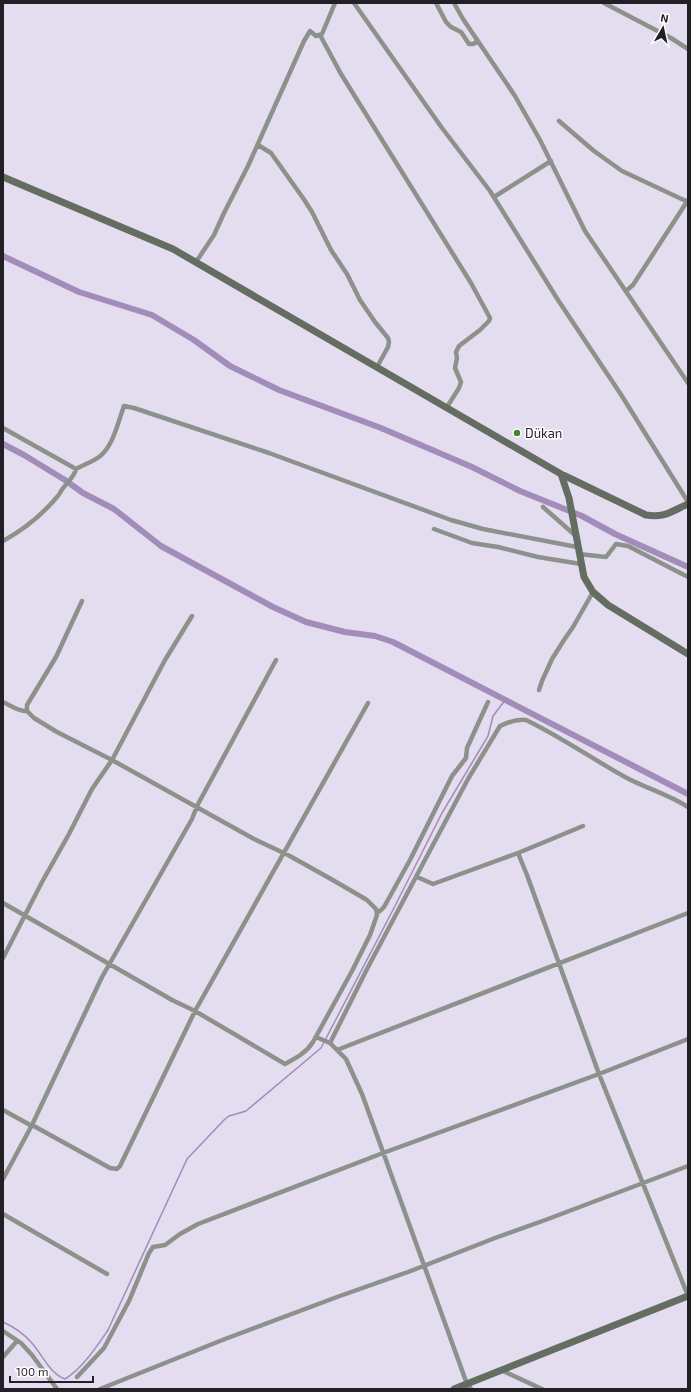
<svg xmlns="http://www.w3.org/2000/svg" width="691" height="1392" viewBox="0 0 691 1392" font-family="'Exo 2',sans-serif">
	<style>
		.lines { fill: none; stroke-linecap: round; stroke-linejoin: round }
		.stream { stroke: #a18cba; stroke-width: 1.5 }
		.canal { stroke: #a18cba; stroke-width: 6 }
		.street { stroke: #8c928b; stroke-width: 4.5 }
		.secondary { stroke: #646d62; stroke-width: 7 }
		.poi-dot { fill: #44882d; stroke: #fff; stroke-width: 1.5 }
		.labels { text-anchor: middle; stroke-width: 3; stroke-linejoin: round; paint-order: stroke }
		.poi-label { font-size: 13px; fill: #221f26; stroke: #fff; text-anchor: start }
	</style>
	<rect width="100%" height="100%" fill="#e4dcef"/>
	<g class="lines">
		<path class="stream" d="M3,1322c11,5 20,11 28,20 11,12 19,32 34,37 17,-10 32,-33 43,-49l79,-171 37,-39 5,-4 17,-5 75,-63 74,-142 47,-93 46,-77 5,-20 13,-17"/>
		<path class="canal" d="M3,256l76,36 73,23 42,25 36,26 49,24 102,38 91,39 48,24 62,25 33,18 73,33
			M3,444l21,11 41,25 18,13 31,16 47,37 112,61 33,15 39,10 30,4 18,6 295,152"/>
		<path class="street" d="M354,3l88,125 48,63 68,109 62,93 68,109
			M436,3l10,19 5,5 10,5 8,12h4l5,-3
			M454,3l9,16 52,77 25,44 45,91 103,152
			M604,3l67,35 17,11
			M320,35l21,39 130,209 19,35 -1,3 -9,9 -21,16 -3,6 1,6 -2,10 6,14 -2,6 -12,19
			M559,121l35,30 28,20 66,31
			M258,145l13,8 32,45 9,14 19,38 16,24 13,26 15,22 13,16 1,4 -1,5 -11,20
			M494,197l57,-36
			M196,262l18,-27 10,-22 24,-47 56,-125 6,-10 6,5 6,-2 13,-31
			M626,291l7,-6 55,-85
			M3,428l73,41
			M543,507l33,29
			M434,529l38,14 26,4 40,10 43,7
			M3,541c20,-11 39,-26 54,-44 3,-3 4,-7 7,-10 5,-7 10,-10 12,-18 7,-4 16,-7 23,-12 14,-10 19,-35 25,-51l10,2 135,45 182,67 32,9 94,18
			M579,554l27,3 10,-13 12,2 60,31
			M539,690l3,-9 10,-22 12,-19 9,-13 20,-35
			M3,702c7,3 16,10 24,9
			M583,826l-65,27 9,22 72,199 89,222
			M417,877l16,7 85,-31
			M3,903l169,97 23,11 90,53c11,-6 21,-11 28,-22l39,-71 18,-36 7,-20 -1,-6 -9,-9 -36,-21 -43,-24 -34,-16 -142,-79 -55,-28 -23,-14 -7,-7v-6l29,-48 26,-56
			M377,912l3,-1 4,-4 26,-47 42,-84 14,-18 1,-10 21,-46
			M3,958l39,-76 27,-48 23,-45 20,-29 53,-100 27,-44
			M316,1037l14,6 16,16 16,35 105,290 4,5
			M330,1043l37,-74 101,-190 32,-53c8,-4 17,-7 26,-6 35,17 65,38 99,57 20,11 43,17 63,30
			M337,1050l351,-137
			M3,1110l29,16
			M32,1125l78,43 7,1 3,-3 75,-155 173,-308
			M3,1179l29,-54 70,-148 90,-158 5,-13 79,-146
			M3,1214l104,60
			M3,1331l18,12 11,12 25,34
			M3,1357l14,-16
			M501,1370l41,19
			M77,1377l27,-29 25,-47 20,-48 4,-6 12,-2 15,-11 18,-10 185,-71 216,-79 89,-35
			M100,1389l125,-50 112,-42 71,-25 87,-34 53,-19 140,-53"/>
		<path class="secondary" d="M3,177l170,72 388,225 85,41c19,3 26,-4 42,-11
			M561,474l8,24 15,79 9,15 15,13 80,49
			M454,1389l234,-93"/>
	</g>
	<circle class="poi-dot" cx="517" cy="433" r="4"/>
	<g class="labels">
		<g class="poi-label">
			<text x="525" y="438">Dükan</text>
		</g>
	</g>
	<rect width="691" height="1392" fill="none" stroke="#221f26" stroke-width="8"/>
	<g transform="translate(663 28) rotate(9)" stroke="#ffffff" stroke-width="3" paint-order="stroke">
	<path d="M0-3L7 15L0 10L-7 15Z" fill="#221f26"/>
	<text y="-6" font-size="11" font-weight="bold" text-anchor="middle" fill="#221f26">N</text>
	</g>
	<path d="M10 1376v6h83v-6" fill="none" stroke="#221f26" stroke-width="2"/>
	<text x="16" y="1376" font-size="12" fill="#221f26" stroke="#ffffff" stroke-width="3" paint-order="stroke">100 m</text>
</svg>
